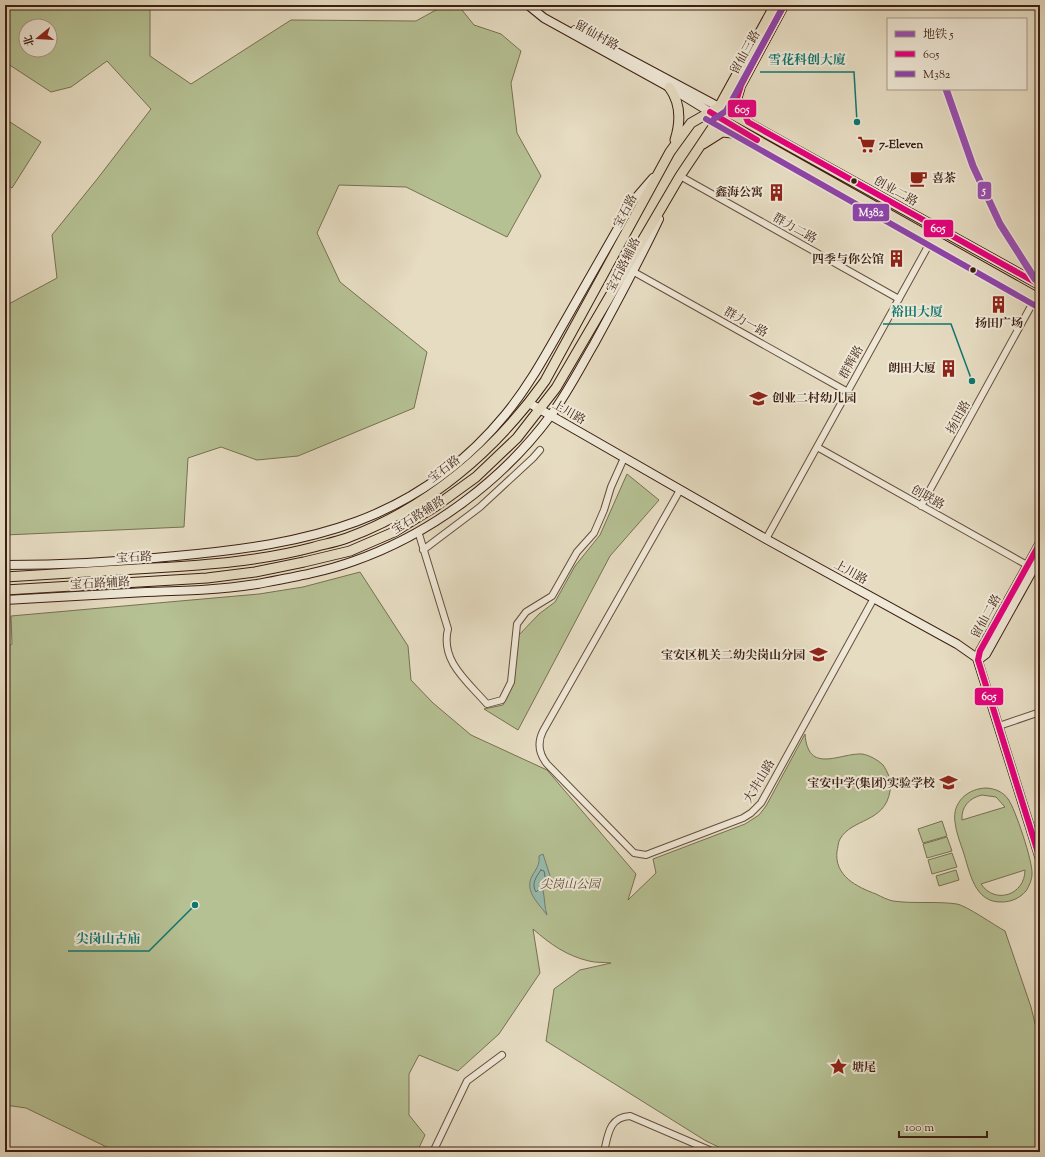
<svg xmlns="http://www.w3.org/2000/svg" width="1045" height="1157" viewBox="0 0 1045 1157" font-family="'Sorts Mill Goudy','Noto Serif SC',serif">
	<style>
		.green { fill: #b5c093; stroke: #787052; fill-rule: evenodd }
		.water { fill: #97bcaf; stroke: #737d70 }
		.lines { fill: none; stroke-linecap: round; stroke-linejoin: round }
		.shore { stroke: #6a6e60; stroke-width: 1 }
		.street-casing { stroke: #664e3d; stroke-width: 8 }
		.secondary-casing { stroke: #3c1f11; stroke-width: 10 }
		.primary-casing { stroke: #3c1f11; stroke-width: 11 }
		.street { stroke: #efe8d7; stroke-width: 6 }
		.secondary { stroke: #efe8d7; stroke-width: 8 }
		.primary { stroke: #e6dcc2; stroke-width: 9 }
		.bus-1-casing { stroke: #efe8d7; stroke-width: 9 }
		.bus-2-casing { stroke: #efe8d7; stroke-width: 9 }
		.bus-1 { stroke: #e5007d; stroke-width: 6 }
		.bus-2 { stroke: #8e44ad; stroke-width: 6 }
		.metro-1-casing { stroke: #efe8d7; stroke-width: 10 }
		.metro-1 { stroke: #9950b2; stroke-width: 7 }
		.bus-dot { fill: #3c1f11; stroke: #efe8d7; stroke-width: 1.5 }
		.labels { text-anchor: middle; stroke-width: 4; stroke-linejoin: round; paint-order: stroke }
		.street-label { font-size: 12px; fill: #3c1f11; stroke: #efe8d7 }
		.poi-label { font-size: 12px; font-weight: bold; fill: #3c1f11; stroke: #efe8d7; text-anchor: end }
		.park-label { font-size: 12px; font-style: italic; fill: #5a4732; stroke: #efe8d7 }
		.leader { fill: none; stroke: #0f766e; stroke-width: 1.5 }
		.callout-dot { fill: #0f766e; stroke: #efe8d7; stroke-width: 1.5 }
		.callout-label { font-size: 13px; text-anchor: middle; font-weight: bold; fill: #0f766e; stroke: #efe8d7; stroke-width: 4; stroke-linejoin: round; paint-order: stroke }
		.line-badge { stroke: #efe8d7; stroke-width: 1.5 }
		.badge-label { font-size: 11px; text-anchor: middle; font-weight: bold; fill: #fff }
	</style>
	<rect width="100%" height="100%" fill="#e6dcc2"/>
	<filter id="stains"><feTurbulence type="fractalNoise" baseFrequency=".005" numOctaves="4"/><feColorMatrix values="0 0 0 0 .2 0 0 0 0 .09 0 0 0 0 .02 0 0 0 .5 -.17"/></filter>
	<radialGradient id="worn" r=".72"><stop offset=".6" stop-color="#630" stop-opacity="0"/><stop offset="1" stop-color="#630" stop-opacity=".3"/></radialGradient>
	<path class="green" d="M5,5h145v51l41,28 100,-64 125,1 29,-16h13l16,20 27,9 20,17 -10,32 6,50 24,43 -34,61 -101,-50 -67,-2 -22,48 23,49 87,70 -13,56 -116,48 -41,4 -36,-13 -33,11 -4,69 -179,8v-229l52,-28 -5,-43 46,-57 53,-69 -44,-48 -36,26 -20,5 -46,-30zM26,26h24v24h-24z
		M10,122l31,20 -29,46 -7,-5v-53z
		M627,474l32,26 -49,56 -92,174 -34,-21 19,-4 11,-23 3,-45 22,-23 16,-12 20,-36 25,-31z
		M360,572l48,74 3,34 22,23 38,32 76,35 89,104 -8,26 28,-27 -3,-14 92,-35 14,-9 7,-9 39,-72c3,41 34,19 57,20 7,1 16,6 21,11 5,7 9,17 7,26 -5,32 -38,27 -50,48 -2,3 -2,9 -3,12 -3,25 20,36 39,43 6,3 12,6 17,7 21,3 43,0 64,3 10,2 37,21 48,27l26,76 9,37v108l-313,-1 -21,-10 -160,-100 8,-52 26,-19 31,-7c-7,-1 -15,0 -22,-2 -22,-5 -39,-17 -56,-32l7,44 -41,61 -41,37 -39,-16 -10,19v41l16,20 -8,17h-300l-91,-44 -21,-3v-456l7,-5 -1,-28 248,-22 44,-7z
		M987,788c9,1 16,4 21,11 7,9 25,63 24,75 0,6 -3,12 -6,17 -6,7 -15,11 -24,11 -28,1 -32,-30 -39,-51 -3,-9 -7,-19 -8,-29 -3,-20 13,-34 32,-34zM982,795l14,2 9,10 -43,13c-1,-13 7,-22 20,-25zM1025,870c0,25 -30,35 -44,14z
		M942,821l5,15 -24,7 -5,-14z
		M947,837l5,14 -25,7 -4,-14z
		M952,853l5,14 -25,7 -4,-14z
		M956,870l3,10 -20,6 -3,-10z"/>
	<path class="water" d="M543,854l8,25 -4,2 1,6 -5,3c2,9 1,16 4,25 -8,-11 -23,-24 -15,-39 4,-7 8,-11 7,-20z"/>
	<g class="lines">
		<path class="shore" d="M541,870l3,1c3,8 -2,16 -8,21 -5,-8 0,-15 5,-22z"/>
		<defs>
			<path id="street" d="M680,176l219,123
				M634,272l214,120
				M817,447l210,118
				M680,490l-137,241c-6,12 -4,23 4,33l87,89 12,2 5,-2 92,-35 8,-5 10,-10 113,-205
				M921,506l115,-209
				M418,531l30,98c-8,32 20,53 39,75l15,-4 9,-18 6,-58 9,-12 26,-16 25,-44 17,-19 10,-23 7,-23 13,-29
				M766,539l166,-300
				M423,550l57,-43 53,-49 7,-8
				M999,726l41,-14
				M5,1146l1,6
				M433,1152l34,-71 35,-26
				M604,1152c4,-17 5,-35 26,-36l84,36"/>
			<path id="secondary" d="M528,5l16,13 125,69 41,25
				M575,30l144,77
				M529,403l237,136 191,105 20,14 63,201
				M5,565c57,0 114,-3 171,-9 132,-12 240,-33 329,-141 24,-29 41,-61 60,-94 23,-40 46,-80 69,-121l19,-22
				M5,600c47,-3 94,-5 141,-8 37,-1 74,-2 111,-8 32,-6 67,-12 97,-23 77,-27 149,-81 197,-146 17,-23 29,-47 43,-71 23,-42 45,-83 65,-125
				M978,660l2,-9 60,-108
				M978,660l8,-6 54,-97"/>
			<path id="primary" d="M669,87c12,16 12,34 6,53
				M740,88l-3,10 11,24
				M719,107l56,-102
				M721,108l319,177
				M714,114l34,21 292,164
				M703,144l19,-12 21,2
				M5,577c49,-3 99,-6 148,-9 55,-3 108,-7 161,-21 11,-3 22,-5 33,-9 81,-30 148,-87 198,-157l125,-229 21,-29 28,-16
				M5,590l202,-12 48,-6 49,-10 46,-11 44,-19 42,-26 40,-29 41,-39 39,-50 124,-212 61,-91 43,-80"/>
		</defs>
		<use href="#street" class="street-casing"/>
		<use href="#secondary" class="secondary-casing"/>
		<use href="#primary" class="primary-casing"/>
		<use href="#street" class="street"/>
		<use href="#secondary" class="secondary"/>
		<use href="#primary" class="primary"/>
		<defs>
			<path id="bus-1" d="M784,5l-43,80 -4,13 11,24 292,163
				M710,112l47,28
				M1040,543l-60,108 -2,9 62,199"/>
			<path id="bus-2" d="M706,119l330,187
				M714,119l12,-8 56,-102"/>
		</defs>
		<use href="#bus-1" class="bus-1-casing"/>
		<use href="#bus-2" class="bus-2-casing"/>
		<use href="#bus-1" class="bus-1"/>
		<use href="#bus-2" class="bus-2"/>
		<defs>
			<path id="metro-1" d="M946,89l27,77 27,58 35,55 5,4"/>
		</defs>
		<use href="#metro-1" class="metro-1-casing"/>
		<use href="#metro-1" class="metro-1"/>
	</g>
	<defs>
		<symbol id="supermarket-bare" viewBox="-9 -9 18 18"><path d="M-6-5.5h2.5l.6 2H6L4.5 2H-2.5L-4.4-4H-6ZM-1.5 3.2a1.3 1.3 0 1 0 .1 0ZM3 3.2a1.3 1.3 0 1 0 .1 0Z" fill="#8f2418" stroke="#efe8d7" stroke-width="2.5" paint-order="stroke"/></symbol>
		<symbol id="cafe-bare" viewBox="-9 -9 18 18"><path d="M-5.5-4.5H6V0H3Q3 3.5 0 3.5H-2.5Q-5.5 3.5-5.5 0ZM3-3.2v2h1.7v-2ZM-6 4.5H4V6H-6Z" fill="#8f2418" stroke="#efe8d7" stroke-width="2.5" paint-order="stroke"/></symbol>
		<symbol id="building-bare" viewBox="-9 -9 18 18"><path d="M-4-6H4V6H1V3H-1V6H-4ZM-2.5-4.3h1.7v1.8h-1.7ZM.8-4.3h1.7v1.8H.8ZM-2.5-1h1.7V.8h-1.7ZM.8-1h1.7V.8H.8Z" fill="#8f2418" stroke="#efe8d7" stroke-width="2.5" paint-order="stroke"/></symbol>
		<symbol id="school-bare" viewBox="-9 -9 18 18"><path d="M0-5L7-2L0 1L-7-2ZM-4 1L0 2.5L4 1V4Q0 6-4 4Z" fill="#8f2418" stroke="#efe8d7" stroke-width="2.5" paint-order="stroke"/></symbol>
		<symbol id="sight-bare" viewBox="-9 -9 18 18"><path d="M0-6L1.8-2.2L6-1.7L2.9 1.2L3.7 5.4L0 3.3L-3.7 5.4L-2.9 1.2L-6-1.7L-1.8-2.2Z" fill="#8f2418" stroke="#efe8d7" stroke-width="2.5" paint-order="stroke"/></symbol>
	</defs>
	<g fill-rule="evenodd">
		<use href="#supermarket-bare" x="854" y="132" width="25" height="25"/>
		<use href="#cafe-bare" x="906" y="166" width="25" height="25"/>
		<use href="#building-bare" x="764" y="180" width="25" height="25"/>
		<use href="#building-bare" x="884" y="246" width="25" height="25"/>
		<use href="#building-bare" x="986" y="292" width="25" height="25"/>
		<use href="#building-bare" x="936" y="356" width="25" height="25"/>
		<use href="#school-bare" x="746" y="386" width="25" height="25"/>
		<use href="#school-bare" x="806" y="642" width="25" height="25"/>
		<use href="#school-bare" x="936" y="770" width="25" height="25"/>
		<use href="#sight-bare" x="826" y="1054" width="25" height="25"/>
	</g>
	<g class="bus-dot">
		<circle cx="854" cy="181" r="3.5"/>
		<circle cx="973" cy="270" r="3.5"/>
	</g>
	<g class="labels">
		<g class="street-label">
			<text transform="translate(597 35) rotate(29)" y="4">留仙村路</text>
			<text transform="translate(745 52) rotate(-61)" y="4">留仙三路</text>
			<text transform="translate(896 191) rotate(29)" y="4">创业二路</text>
			<text transform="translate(625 211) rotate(-62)" y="4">宝石路</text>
			<text transform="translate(795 228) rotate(29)" y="4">群力二路</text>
			<text transform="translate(623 265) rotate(-63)" y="4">宝石路辅路</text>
			<text transform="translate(746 322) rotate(29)" y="4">群力一路</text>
			<text transform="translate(851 362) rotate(-61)" y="4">群辉路</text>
			<text transform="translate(569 412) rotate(30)" y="4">上川路</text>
			<text transform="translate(958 417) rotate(-61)" y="4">扬田路</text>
			<text transform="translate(444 469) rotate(-37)" y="4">宝石路</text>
			<text transform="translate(928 497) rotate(29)" y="4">创联路</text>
			<text transform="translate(418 515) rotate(-32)" y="4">宝石路辅路</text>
			<text transform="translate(134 557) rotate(-3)" y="4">宝石路</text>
			<text transform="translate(851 572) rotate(29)" y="4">上川路</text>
			<text transform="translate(100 583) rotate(-3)" y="4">宝石路辅路</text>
			<text transform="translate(986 616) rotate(-61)" y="4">留仙二路</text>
			<text transform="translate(759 781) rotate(-59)" y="4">大井山路</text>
		</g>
		<g class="poi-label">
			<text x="879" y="148" text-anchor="start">7-Eleven</text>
			<text x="932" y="182" text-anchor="start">喜茶</text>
			<text x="763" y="196">鑫海公寓</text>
			<text x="884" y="263">四季与你公馆</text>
			<text x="999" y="327" text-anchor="middle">扬田广场</text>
			<text x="936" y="372">朗田大厦</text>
			<text x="772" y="402" text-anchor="start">创业二村幼儿园</text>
			<text x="805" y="659">宝安区机关二幼尖岗山分园</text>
			<text x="935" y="787">宝安中学(集团)实验学校</text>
			<text x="852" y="1071" text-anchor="start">塘尾</text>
		</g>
		<g class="park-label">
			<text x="570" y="888">尖岗山公园</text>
		</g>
	</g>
	<path class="leader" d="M857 122L854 72H760M972 381L951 324H883M195 905L149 951H68"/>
	<g class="callout-dot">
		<circle cx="857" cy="122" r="4"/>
		<circle cx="972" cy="381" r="4"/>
		<circle cx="195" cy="905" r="4"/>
	</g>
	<g class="callout-label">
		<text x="807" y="64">雪花科创大廈</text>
		<text x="917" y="316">裕田大厦</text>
		<text x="108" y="943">尖岗山古庙</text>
	</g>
	<g class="line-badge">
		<rect x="727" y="99" width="30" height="19" rx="4" fill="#e5007d"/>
		<rect x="977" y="181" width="15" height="19" rx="4" fill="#9950b2"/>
		<rect x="852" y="203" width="38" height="19" rx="4" fill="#8e44ad"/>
		<rect x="923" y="219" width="31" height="19" rx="4" fill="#e5007d"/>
		<rect x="974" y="687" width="30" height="19" rx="4" fill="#e5007d"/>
	</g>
	<g class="badge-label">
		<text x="742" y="113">605</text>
		<text x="984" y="194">5</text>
		<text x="871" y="216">M382</text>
		<text x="938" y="232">605</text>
		<text x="989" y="700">605</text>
	</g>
	<rect width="1045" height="1157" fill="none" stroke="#e6dcc2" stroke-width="20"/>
	<rect x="6" y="6" width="1033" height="1145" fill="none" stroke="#3c1f11" stroke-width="2"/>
	<rect x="10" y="10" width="1025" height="1137" fill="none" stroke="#3c1f11"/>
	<rect x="887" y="18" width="140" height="72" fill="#efe8d7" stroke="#a79888"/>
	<rect x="895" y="31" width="20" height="6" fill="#9950b2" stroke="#a79888"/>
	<text x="923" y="38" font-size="12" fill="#3c1f11">地铁 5</text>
	<rect x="895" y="51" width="20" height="6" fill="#e5007d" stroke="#a79888"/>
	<text x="923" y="58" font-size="12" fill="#3c1f11">605</text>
	<rect x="895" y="71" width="20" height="6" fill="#8e44ad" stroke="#a79888"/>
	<text x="923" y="78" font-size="12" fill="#3c1f11">M382</text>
	<g transform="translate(38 38) rotate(252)"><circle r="19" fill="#efe8d7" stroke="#a79888"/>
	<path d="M0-3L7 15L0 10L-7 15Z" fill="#8f2418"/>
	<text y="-6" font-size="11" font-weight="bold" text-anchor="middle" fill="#3c1f11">北</text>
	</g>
	<path d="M899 1131v6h88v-6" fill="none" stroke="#3c1f11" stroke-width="2"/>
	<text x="905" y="1131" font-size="12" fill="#3c1f11" stroke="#efe8d7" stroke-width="3" paint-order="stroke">100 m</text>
	<rect width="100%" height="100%" filter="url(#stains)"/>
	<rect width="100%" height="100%" fill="url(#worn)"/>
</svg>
